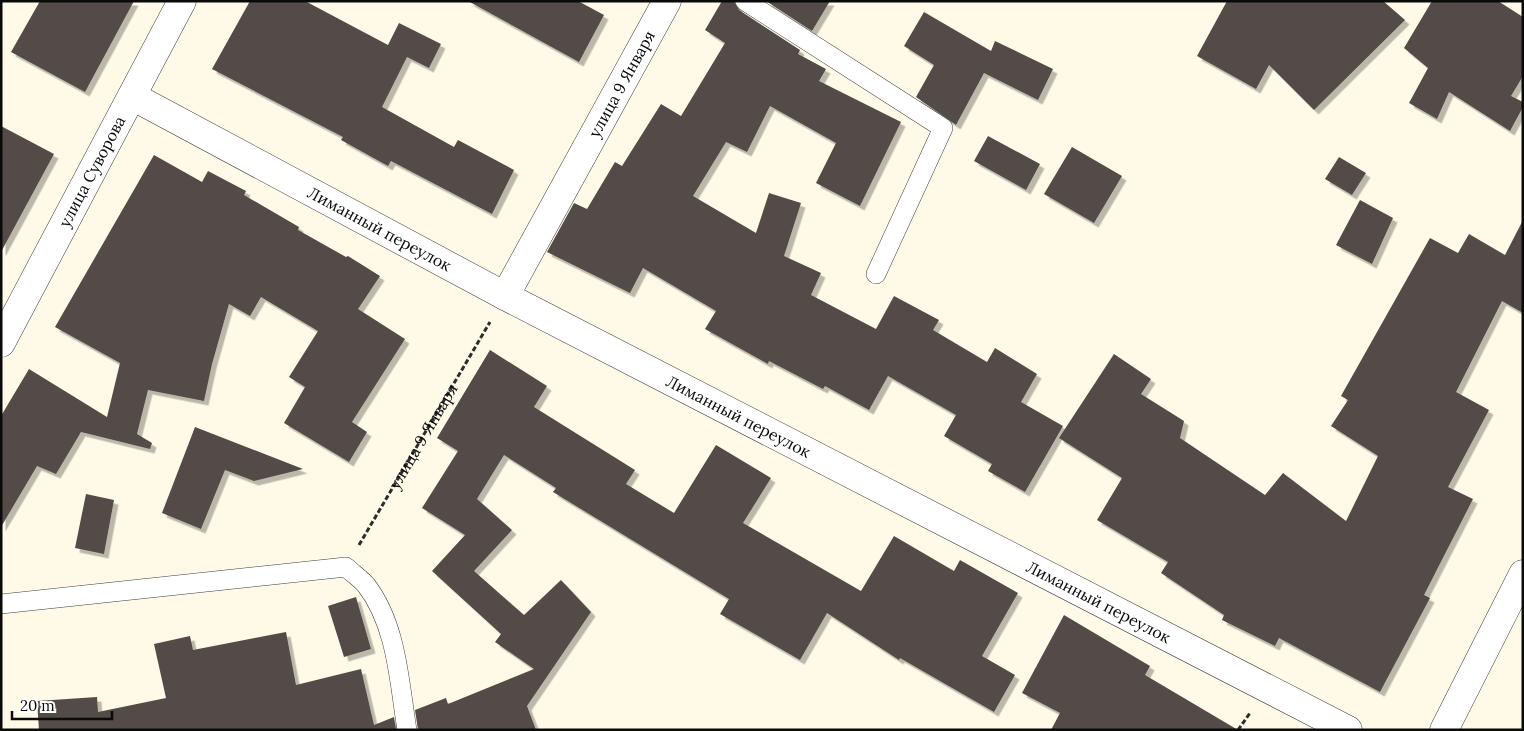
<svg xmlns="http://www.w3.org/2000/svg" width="1524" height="731" viewBox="0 0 1524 731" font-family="Lora,serif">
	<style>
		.building { fill: #534b46; filter: url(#shadow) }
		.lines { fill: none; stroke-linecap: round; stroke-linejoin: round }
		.service-casing { stroke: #3d3d3d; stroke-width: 20 }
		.minor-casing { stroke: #3d3d3d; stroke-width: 29 }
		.path { stroke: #2c2c2c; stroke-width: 3; stroke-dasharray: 5 2.5; stroke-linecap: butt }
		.service { stroke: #fff; stroke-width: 19 }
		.minor { stroke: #fff; stroke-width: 28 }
		.labels { text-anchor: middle; stroke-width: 5; stroke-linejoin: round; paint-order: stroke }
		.street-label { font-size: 16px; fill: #0a0a0a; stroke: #fff }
	</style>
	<defs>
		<filter id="shadow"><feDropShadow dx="4.5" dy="4.5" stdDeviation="0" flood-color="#0004"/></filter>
	</defs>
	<rect width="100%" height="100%" fill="#fffae7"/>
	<path class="building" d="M40,1h94l-49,91 -74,-40z
		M250,1h55l83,44 11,-22 42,21 -12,24 -22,-11 -25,50 72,40 4,-7 56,30 -22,44 -101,-53 -3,5 -47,-26 2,-3 -131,-68z
		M468,1h110l26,14 -25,47z
		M722,1h12l5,9 61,40 -2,4 28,15 -7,12 82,41 -41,84 -44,-23 20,-40 -66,-37 -23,46 -21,-10 -33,54 63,37 13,-40 32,10 -17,53 37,17 -10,22 65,34 18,-33 45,24 -6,10 54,32 8,-14 42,26 -16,28 42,24 -38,66 -37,-21 4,-7 -48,-28 12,-21 -68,-39 -19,34 -44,-24 -2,3 -54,-28 -1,3 -63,-35 11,-18 -73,-43 -13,25 -83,-41 27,-49 13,6 28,-47 7,4 39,-62 20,12 44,-73 -20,-13z
		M766,1h64l-18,30z
		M1227,1h156l22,19 -91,90 -45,-45 -13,24 -59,-33z
		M1432,1h66l25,16v59l-12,20 12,6v5l-13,24 -61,-39 -12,27 -28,-16 19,-35 -24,-20z
		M924,12l67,39 4,-10 58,28 -15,31 -54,-27 -28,52 -40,-28 18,-32 -30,-19z
		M1,126l53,28 -53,98z
		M988,136l52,28 -14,26 -52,-29z
		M1072,147l50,29 -28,47 -50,-29z
		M154,155l48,27 6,-11 38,20 -2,4 55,32 -1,3 48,27 2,-1 32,20 -22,33 47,30 -53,83 15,10 -18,30 -65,-39 21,-36 -16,-10 29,-46 -57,-34 -11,19 -21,-12 -17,60 -8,37 -56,-11 -11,44 15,9 -2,6 -69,-17 -25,42 -19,-8 -36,61v-111l28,-47 78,48 13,-54 -65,-36z
		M1339,157l27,16 -14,22 -27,-16z
		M1360,200l33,18 -21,46 -36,-19z
		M1523,220v93l-21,-12 -46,91 33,18 -41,77 25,12 -49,96 6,3 -50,94 -101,-54 -4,8 -53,-26 2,-5 -63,-42 7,-11 -71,-42 25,-42 -63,-40 55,-84 37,25 -10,15 43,27 -4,17 85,57 18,-22 63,48 32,-65 -47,-30 17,-26 -7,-4 89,-158 28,15 11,-19 36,21z
		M490,350l57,36 -13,21 101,63 -9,14 48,29 42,-68 55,33 -28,45 118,68 33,-55 60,35 6,-11 58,33 -36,63 33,19 -21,37 -94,-54 -1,2 -72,-47 -27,47 -80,-46 9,-15 -176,-107 3,-4 -52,-33 -27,44 35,31 -38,41 50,44 37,-35 30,32 -64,94 9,24h-118l-3,-20 31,-12 2,6 86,-35 -39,-27 6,-8 -69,-63 33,-36 -43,-27 36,-57 -21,-13z
		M195,427l108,42 -49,12 -29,-11 -24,59 -39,-16z
		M86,494l28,6 -10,54 -29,-6z
		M356,597l15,52 -27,8 -16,-51z
		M1064,615l86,51 -5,9 93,55h-187l9,-17 -38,-20z
		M286,632l10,53 65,-16 13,56 20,-8 2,13h-357l-2,-29 60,-4 1,15 68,-14 -12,-54 36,-8 3,14z"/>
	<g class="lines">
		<defs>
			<path id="service" d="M745,1l198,127 -67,146
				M1,604l345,-37c6,6 14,11 20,18 31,40 33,96 41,145"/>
			<g id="minor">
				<path id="s2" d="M132,96l373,200 843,434"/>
				<path id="s3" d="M505,296l162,-295"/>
				<path id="s4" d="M1,343l181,-342"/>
				<path d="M1444,730l79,-156"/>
			</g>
		</defs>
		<use href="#service" class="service-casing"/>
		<use href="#minor" class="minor-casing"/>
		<g class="path">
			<path id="s1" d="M359,545l131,-223"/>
			<path d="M1238,730l12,-17"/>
		</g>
		<use href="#service" class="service"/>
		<use href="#minor" class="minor"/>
	</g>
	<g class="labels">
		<g class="street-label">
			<text dy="6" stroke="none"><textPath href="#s3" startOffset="242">улица 9 Января</textPath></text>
			<text dy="6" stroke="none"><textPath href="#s4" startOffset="194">улица Суворова</textPath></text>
			<text dy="6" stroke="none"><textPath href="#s2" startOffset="281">Лиманный переулок</textPath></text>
			<text dy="6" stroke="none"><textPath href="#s2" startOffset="686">Лиманный переулок</textPath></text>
			<text dy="6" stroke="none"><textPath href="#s1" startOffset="126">улица 9 Января</textPath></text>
			<text dy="6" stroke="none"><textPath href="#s2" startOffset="1091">Лиманный переулок</textPath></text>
		</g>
	</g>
	<rect width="1524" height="731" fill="none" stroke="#0a0a0a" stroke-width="5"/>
	<path d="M12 711v8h100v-8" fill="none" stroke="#0a0a0a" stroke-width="2.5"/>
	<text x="20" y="711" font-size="15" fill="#0a0a0a" stroke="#ffffff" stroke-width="4" paint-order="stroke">20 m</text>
</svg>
